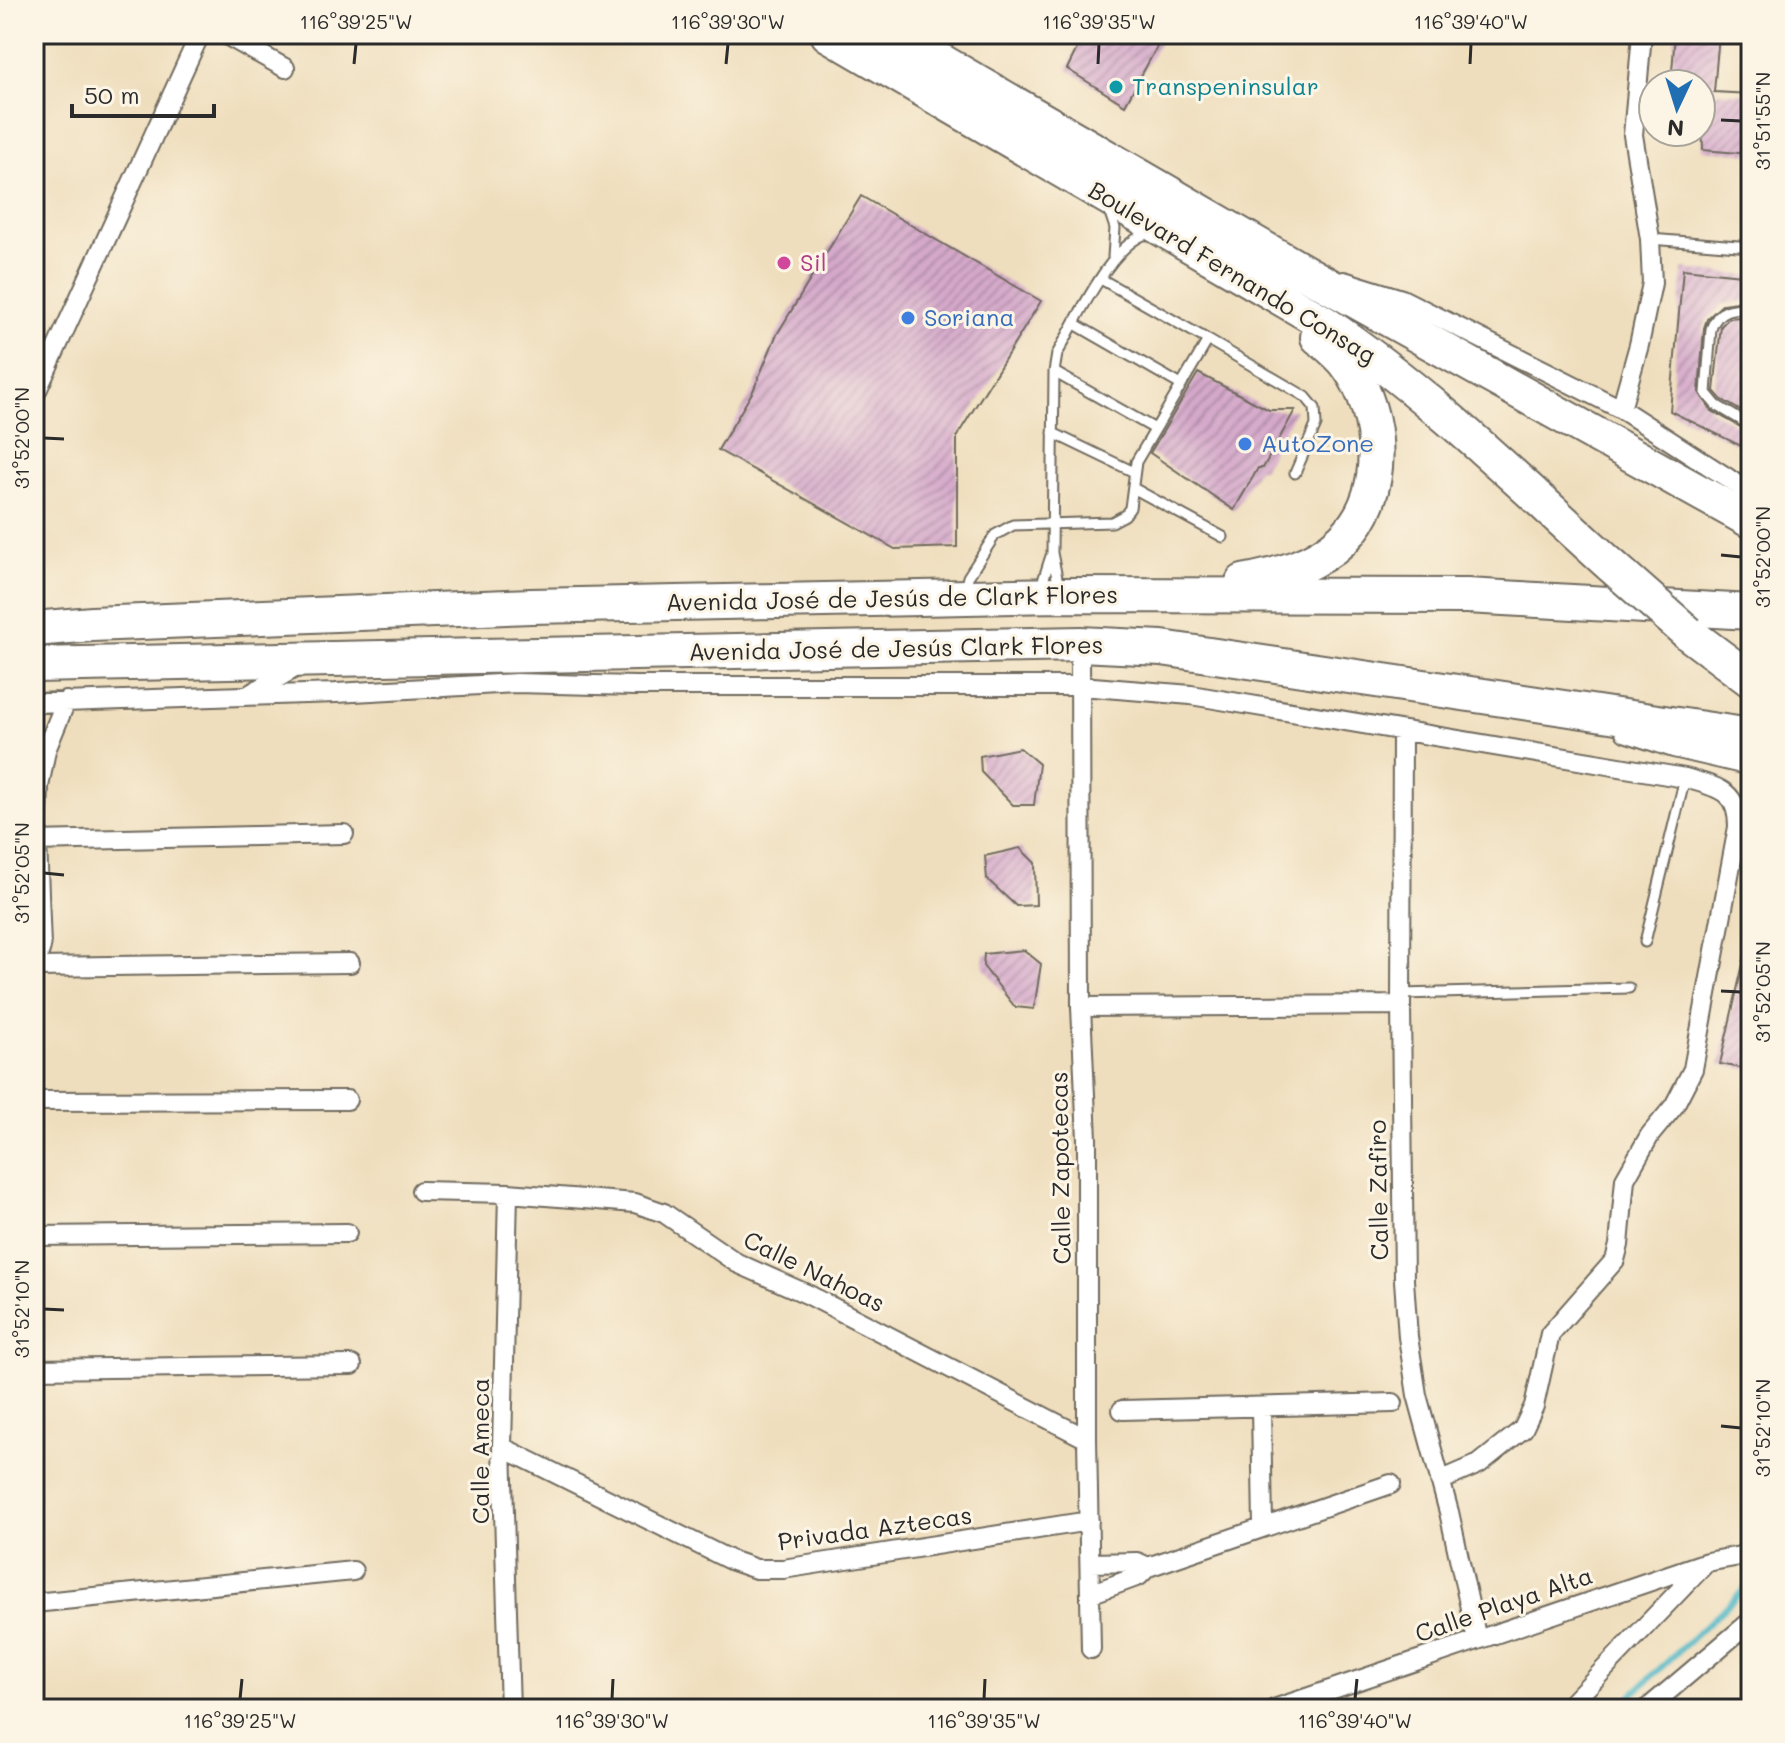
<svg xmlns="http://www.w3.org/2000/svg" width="1785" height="1743" viewBox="0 0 1785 1743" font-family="Mali,sans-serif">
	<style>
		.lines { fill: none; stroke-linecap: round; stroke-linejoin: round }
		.stream { stroke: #49b5c5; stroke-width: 6 }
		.building { fill: url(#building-hatch) }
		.lane-casing { stroke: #706a5e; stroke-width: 13 }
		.street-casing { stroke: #706a5e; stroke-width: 22 }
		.secondary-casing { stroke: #706a5e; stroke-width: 30 }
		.highway-casing { stroke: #706a5e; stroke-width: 38 }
		.lane { stroke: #fff; stroke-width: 9 }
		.street { stroke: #fff; stroke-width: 18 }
		.secondary { stroke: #fff; stroke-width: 26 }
		.highway { stroke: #fff; stroke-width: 34 }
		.highway-bridge-casing { stroke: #706a5e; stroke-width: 38; stroke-linecap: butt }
		.highway-bridge { stroke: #fff; stroke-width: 34 }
		.ticks { fill: none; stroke: #2b2b2b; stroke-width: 3 }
		.culture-dot { fill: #0f9aa8; stroke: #fcf5e5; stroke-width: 3 }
		.hotel-dot { fill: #d1479c; stroke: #fcf5e5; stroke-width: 3 }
		.shop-dot { fill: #3f7fe0; stroke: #fcf5e5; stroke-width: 3 }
		.labels { text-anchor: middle; stroke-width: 6; stroke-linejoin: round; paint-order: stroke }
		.culture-label { font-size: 24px; fill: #0d838f; stroke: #fcf5e5; text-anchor: start }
		.hotel-label { font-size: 24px; fill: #b23c85; stroke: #fcf5e5; text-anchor: start }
		.street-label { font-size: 24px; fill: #2b2b2b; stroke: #fcf5e5 }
		.shop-label { font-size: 24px; fill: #366cbe; stroke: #fcf5e5; text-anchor: start }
		.neatline { fill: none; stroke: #2b2b2b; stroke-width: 3 }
		.ticks-label { font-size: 20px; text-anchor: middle; fill: #2b2b2b }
	</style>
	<defs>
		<pattern id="building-hatch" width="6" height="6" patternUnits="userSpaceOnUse" patternTransform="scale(2)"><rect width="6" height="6" fill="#d5a9cb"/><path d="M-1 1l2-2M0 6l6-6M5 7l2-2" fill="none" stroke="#ad8aa5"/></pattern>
	</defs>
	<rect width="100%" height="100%" fill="#fcf5e5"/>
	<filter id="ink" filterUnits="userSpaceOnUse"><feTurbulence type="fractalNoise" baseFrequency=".0125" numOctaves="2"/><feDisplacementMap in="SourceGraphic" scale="16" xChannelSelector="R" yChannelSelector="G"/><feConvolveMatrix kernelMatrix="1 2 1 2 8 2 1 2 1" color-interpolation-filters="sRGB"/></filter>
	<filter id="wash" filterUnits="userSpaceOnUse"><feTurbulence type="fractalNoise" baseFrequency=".006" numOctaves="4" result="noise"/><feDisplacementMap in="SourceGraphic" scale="32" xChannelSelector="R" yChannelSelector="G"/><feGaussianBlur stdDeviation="1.8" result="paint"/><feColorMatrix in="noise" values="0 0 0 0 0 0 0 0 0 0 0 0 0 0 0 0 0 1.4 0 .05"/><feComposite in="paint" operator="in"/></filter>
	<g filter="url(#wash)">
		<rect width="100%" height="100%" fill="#efdebd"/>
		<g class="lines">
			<path class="stream" d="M1617,1709l134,-126"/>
		</g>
		<g id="blocks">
			<path class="building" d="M1084,34h80l-39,71 -58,-36z
				M1675,34h44l-5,58 37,2v60l-48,-4 -2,-66h-30z
				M861,196l180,105 -84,135v111l-62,2 -177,-99 35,-59 23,-55z
				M1683,269l68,7v24l-28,4 -16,15 -3,9 -5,64 13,19 39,22v18l-81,-40z
				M1751,316v101l-30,-18 -7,-8 7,-65 8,-8z
				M1198,373l71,37h26l-32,58h-5l-24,42 -84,-57z
				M1020,748l19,16 -5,41h-21l-32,-33 -1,-16z
				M1020,848l15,15 1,42 -20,1 -29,-27 -2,-23z
				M1024,950l17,14 -7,45 -19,-2 -32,-41 1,-12z
				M1745,955h6v115l-31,-6z"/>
		</g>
	</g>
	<g filter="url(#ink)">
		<use href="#blocks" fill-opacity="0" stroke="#706a5e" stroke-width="2"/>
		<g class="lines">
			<defs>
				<path id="lane" d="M1109,210l6,18 -2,29
					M1650,239l101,8
					M1751,308c-19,0 -33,0 -40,21l-5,64 10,12 35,21
					M1075,324l106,61
					M1208,340l98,57 9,11 1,17 -21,48
					M1054,372l101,57
					M1053,433l81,39
					M1133,488l90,49
					M1041,587l10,-31
					M1059,588l-7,-35 2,-181 3,-18c19,-32 56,-116 94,-121
					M965,589l3,-12 27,-42 18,-10 99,-3 13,-7 5,-7 6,-46 72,-122 -107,-61
					M1645,942l40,-164
					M1401,994l228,-6"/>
				<path id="street" d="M224,34l61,34
					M1344,281l58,18 219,110 130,84
					M34,397l166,-363
					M1621,409l18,-64 13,-62 -2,-44 -17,-104 9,-101
					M1080,644l1,363 6,132v300l4,210
					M250,694l50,-29
					M34,703l302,-10 180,-10 119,3h446l110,9 494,83c31,9 53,11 53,49l-45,242 -19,37 -24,29 -25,44 -6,66 -4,15 -65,74 -16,72 -11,23 -44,35 -39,17
					M1402,731l-1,274 3,275 4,57 9,58 32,117 28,128
					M34,841l310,-7
					M35,967l315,-4
					M34,968l7,-21 -4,-106 2,-54 7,-37 20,-49
					M1081,1007l320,-2
					M34,1101l313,-1
					M421,1191l87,2 127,10 29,10 73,50 72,32 278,144
					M508,1193l-6,254 8,262
					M34,1236l313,-3
					M34,1369l318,-4
					M1261,1407l2,120
					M1122,1410l271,-7
					M502,1447l228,113 26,9h27l306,-48
					M1090,1563l47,-1 11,5
					M1090,1594l49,-18 9,-9 243,-83
					M34,1603l319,-32
					M1274,1709l433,-147 44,-8
					M1566,1709l139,-145
					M1647,1709l104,-88"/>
				<path id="secondary" d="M1628,729l46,15 77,18"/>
				<path id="highway" d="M828,34l496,289c105,70 195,159 288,243
					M894,34l412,239 445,248
					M1243,582c36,-7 72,-16 100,-43 45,-44 40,-124 6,-172 -8,-12 -20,-21 -31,-30
					M34,629l58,-5 439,-18 529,-11 407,1 284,16
					M1688,633l63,47
					M34,665l1046,-21 82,4 589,88"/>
			</defs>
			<use href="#lane" class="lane-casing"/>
			<use href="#street" class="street-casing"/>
			<use href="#secondary" class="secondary-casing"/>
			<use href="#highway" class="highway-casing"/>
			<use href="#lane" class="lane"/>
			<use href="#street" class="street"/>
			<use href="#secondary" class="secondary"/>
			<use href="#highway" class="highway"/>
			<defs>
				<path id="highway-bridge" d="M1612,566l76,67"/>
			</defs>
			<use href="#highway-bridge" class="highway-bridge-casing"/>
			<use href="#highway-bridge" class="highway-bridge"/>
		</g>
	</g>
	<path class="ticks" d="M354,64l2,-20M726,64l2,-20M1098,64l1,-20M1470,64l1,-20M1721,120l20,1M44,438l20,1M1721,555l20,2M44,873l20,2M1721,991l20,1M44,1309l20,1M1721,1426l20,2M240,1699l2,-20M612,1699l1,-20M984,1699l1,-20M1355,1699l2,-20"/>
	<circle class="culture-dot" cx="1116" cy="87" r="8"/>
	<circle class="hotel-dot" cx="784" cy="263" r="8"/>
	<g class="shop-dot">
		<circle cx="908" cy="318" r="8"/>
		<circle cx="1245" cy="444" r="8"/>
	</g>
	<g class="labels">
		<g class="culture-label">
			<text x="1132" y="95">Transpeninsular</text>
		</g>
		<g class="hotel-label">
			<text x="800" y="271">Sil</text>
		</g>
		<g class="street-label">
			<text transform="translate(1232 273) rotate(31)" y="8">Boulevard Fernando Consag</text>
			<text transform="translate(892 599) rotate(-1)" y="8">Avenida José de Jesús de Clark Flores</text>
			<text transform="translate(896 649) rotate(-1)" y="8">Avenida José de Jesús Clark Flores</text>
			<text transform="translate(1061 1168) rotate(-91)" y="8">Calle Zapotecas</text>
			<text transform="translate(1379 1190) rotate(-91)" y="8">Calle Zafiro</text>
			<text transform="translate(814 1272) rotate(26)" y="8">Calle Nahoas</text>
			<text transform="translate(481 1451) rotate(-90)" y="8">Calle Ameca</text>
			<text transform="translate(875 1529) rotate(-8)" y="8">Privada Aztecas</text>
			<text transform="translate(1504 1605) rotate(-19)" y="8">Calle Playa Alta</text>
		</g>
		<g class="shop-label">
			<text x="924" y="326">Soriana</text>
			<text x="1261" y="452">AutoZone</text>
		</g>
	</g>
	<rect width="1785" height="1743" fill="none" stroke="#fcf5e5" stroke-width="88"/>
	<g transform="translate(1677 108) rotate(184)"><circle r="38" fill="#fcf5e5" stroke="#a8a49b" stroke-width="2"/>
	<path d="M0-6L14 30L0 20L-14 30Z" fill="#1f6fb2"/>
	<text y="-12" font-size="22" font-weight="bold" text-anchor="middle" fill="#2b2b2b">N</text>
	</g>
	<path d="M72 104v12h142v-12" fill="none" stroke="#2b2b2b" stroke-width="4"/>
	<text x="84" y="104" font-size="24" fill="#2b2b2b" stroke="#fcf5e5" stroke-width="6" paint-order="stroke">50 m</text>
	<rect x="44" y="44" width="1697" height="1655" class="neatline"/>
	<g class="ticks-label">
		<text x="356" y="29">116°39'25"W</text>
		<text x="728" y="29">116°39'30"W</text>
		<text x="1099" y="29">116°39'35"W</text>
		<text x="1471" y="29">116°39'40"W</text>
		<text transform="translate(1763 121) rotate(-90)" y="7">31°51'55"N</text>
		<text transform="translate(22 438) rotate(-90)" y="7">31°52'00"N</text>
		<text transform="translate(1763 557) rotate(-90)" y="7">31°52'00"N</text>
		<text transform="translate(22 873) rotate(-90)" y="7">31°52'05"N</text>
		<text transform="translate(1763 992) rotate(-90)" y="7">31°52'05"N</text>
		<text transform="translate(22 1309) rotate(-90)" y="7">31°52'10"N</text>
		<text transform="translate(1763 1428) rotate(-90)" y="7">31°52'10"N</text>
		<text x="240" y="1728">116°39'25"W</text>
		<text x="612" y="1728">116°39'30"W</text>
		<text x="984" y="1728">116°39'35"W</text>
		<text x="1355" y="1728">116°39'40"W</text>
	</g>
</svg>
